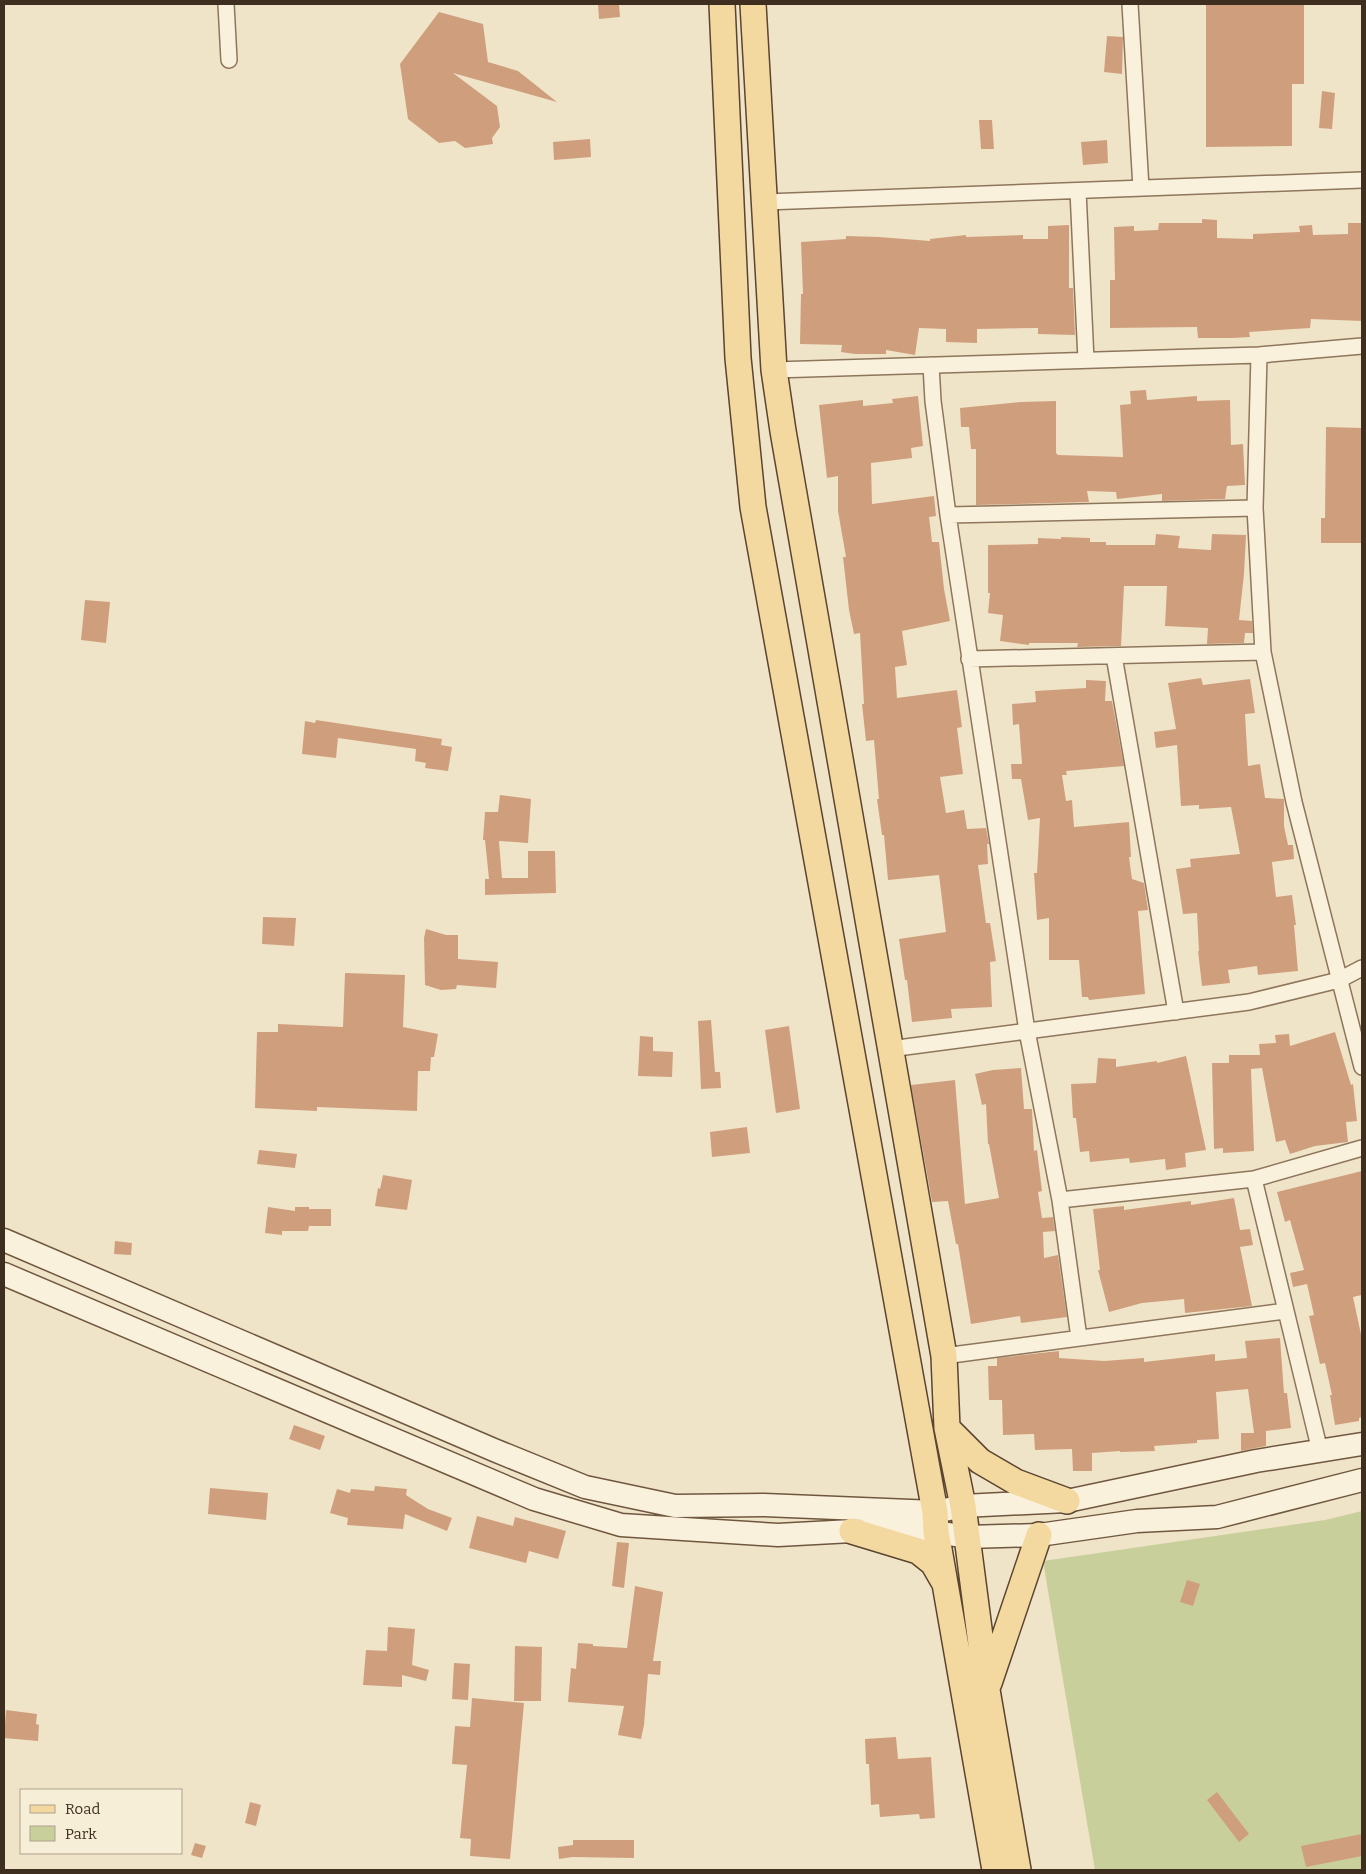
<svg xmlns="http://www.w3.org/2000/svg" width="1366" height="1874" viewBox="0 0 1366 1874" font-family="Bitter,serif">
	<style>
		.green { fill: #c9cf9b }
		.building { fill: #cf9f7d }
		.lines { fill: none; stroke-linecap: round; stroke-linejoin: round }
		.street-casing { stroke: #8d765c; stroke-width: 18 }
		.secondary-casing { stroke: #6f573f; stroke-width: 25 }
		.primary-casing { stroke: #5b4430; stroke-width: 28 }
		.street { stroke: #faf1dc; stroke-width: 15 }
		.secondary { stroke: #faf1dc; stroke-width: 22 }
		.primary { stroke: #f3d9a0; stroke-width: 25 }
	</style>
	<rect width="100%" height="100%" fill="#f0e4c8"/>
	<path class="green" d="M1362,1511v359h-267l-52,-309 282,-41z"/>
	<path class="building" d="M598,4h21l1,13 -21,2z
		M1206,4h98v80h-12v62l-86,1z
		M439,12l44,12 5,38 30,9 39,31 -104,-29 44,33 3,21 -8,11 1,6 -28,4 -10,-7 -16,2 -31,-24 -8,-55z
		M1107,36l16,1 -1,37 -18,-2z
		M1322,91l13,2 -3,36 -13,-1z
		M979,120h13l2,29h-13z
		M590,139l1,18 -37,3 -1,-18z
		M1107,140l1,23 -25,2 -2,-23z
		M1202,219l15,1v18l36,1v-5l47,-2 -1,-6 13,-1 1,10 35,-1v-11h14v98l-51,-2 -1,9 -61,4 1,5 -18,1h-34l-1,-11 -87,1v-48h5l-1,-53 20,-1v5l24,-1 1,-7h43z
		M1069,225v63h4l2,47 -37,-1v-6l-61,1v14l-31,-1v-13l-27,-1 -4,27 -29,-5v4h-31l-14,-2 1,-7 -42,-1 1,-50h2l-2,-52 45,-3v-3l33,1 51,4v-2l36,-4v2l57,-2v4h25v-13z
		M1146,390l1,10 50,-4v5l33,-1 1,45 12,-1 2,41 -18,1 -2,13 -63,2v-7l-45,5 -1,-7 -29,-1 2,11 -113,3v-56h-5l-2,-22h-8l-1,-19 60,-6 36,-1v52l2,2 65,2 -3,-52 11,-1 -1,-13z
		M918,396l5,50 -12,2 1,10 -41,5 1,41 62,-8 2,20 -7,1 3,25h7l5,47 6,32 -48,10 5,34 -12,2 2,31 60,-8 5,37 -5,1 6,46 -23,3 6,36 18,-3 3,19 19,-1 3,16h-2l1,20 -10,1 8,58h4l6,38 -6,1 2,45 -41,2 1,9 -40,4 -5,-42h-2l-6,-41 47,-7 -7,-57 -51,5 -4,-45h-2l-5,-36h2l-5,-59 -8,1 -4,-37h2l-4,-71 -6,1 -5,-24 -6,-53h3l-8,-46v-35l-11,2 -8,-73 44,-5v6l30,-3 -1,-4z
		M1326,427l36,1v115h-41v-25h4z
		M1156,534l24,2 -2,12 33,2 1,-16 34,1 -2,39 -5,46 13,1 1,12h-8l-1,10 -37,1 1,-16 -43,-2 2,-40h-43l-3,60 -44,1 1,-4h-49v2l-29,-4 3,-26 -15,-2 2,-20h-2v-48l50,-1v-6l23,1v-2l29,1v4h16v3h49z
		M85,600l25,2 -4,41 -25,-3z
		M1201,678l2,7 47,-6 5,34 -10,1 3,52 12,-2 5,34 19,1v27l4,19h5l1,14 -22,3 4,35 16,-2 4,30h-2l4,46 -40,4 -1,-9 -29,4 2,13 -28,3 -4,-35h1l-2,-38 -14,1 -7,-45 15,-2 -1,-8 50,-5 -9,-47 -32,2v-4l-18,1 -4,-61 -21,3 -2,-16 22,-3 -8,-46z
		M1086,680l20,1 -1,20h7l12,65 -58,5 1,4h-5l4,26 6,-1 2,27 55,-5 2,35h-2l3,22 12,4 4,27 -10,1 7,83 -56,6 -1,-3h-6l-3,-37h-30v-42l-12,2 -3,-47h3l3,-55 -12,2 -7,-41h-9l-1,-15h11l-3,-40 -6,1 -1,-21 24,-2 -1,-11 51,-3z
		M316,720l126,19 -1,6 11,2 -4,24 -23,-3 1,-5 -11,-2 1,-12 -78,-11 -2,20 -34,-4 3,-33 10,2z
		M500,795l31,4 -3,44 -29,-2 3,37h26v-27h27l1,42 -71,2v-16h4l-4,-39h-2l2,-28h13z
		M263,917l33,1 -2,28 -32,-2z
		M426,929l20,6h12v24l40,3 -2,26 -39,-3 -1,4 -15,1 -16,-5 -1,-47z
		M345,973l60,2 -2,52 35,7 -4,23h-3l-1,14h-12l-1,40 -100,-4v4l-62,-3 2,-76h21v-8l65,3z
		M711,1020l4,52h5l1,16 -20,1 -3,-68z
		M789,1026l11,83 -24,4 -11,-83z
		M1335,1032l16,53 2,-1 4,37 -11,1 2,20 -33,4 -25,8 -5,-14 -9,2 -14,-74 -11,1 3,82 -31,2v-5l-9,1 -2,-86h17v-8h31l-1,-11 17,-1 -1,-8 14,-1 1,12z
		M640,1036l13,1v14l20,1 -1,25 -34,-1z
		M1186,1056l20,94 -21,3 1,14 -20,3 -1,-11 -35,4 -1,-5 -39,4 -1,-11 -9,1 -4,-34h-3l-2,-34 25,-1 2,-25 18,1v8l41,-6v2z
		M1021,1068l3,41h8l2,42 3,-1 5,41 -4,1 4,26 11,-1 2,14 -12,1 1,26 14,-3 9,62 -46,6 -1,-7 -49,8 -13,-80h-2l-8,-43 -16,1 -21,-117 44,-5 10,124 34,-6 -10,-54h-1l-2,-40 -4,1 -7,-31 18,-4z
		M747,1127l3,26 -38,4 -2,-25z
		M259,1150l38,4 -2,14 -38,-4z
		M1362,1171v124l-9,2 9,42v78l-3,1v3l-24,4 -5,-30h2l-7,-32 -5,1 -11,-48 5,-1 -7,-31 -14,3 -3,-14 14,-3 -14,-50 -5,2 -8,-30z
		M383,1175l29,5 -5,30 -32,-4 3,-18 2,1z
		M1234,1198l6,32 10,-1 3,16 -13,2 12,59 -67,7 -1,-14 -42,4 -33,9 -11,-42h2l-7,-61 31,-3v4l67,-9v4z
		M268,1207l27,4v-4h14v2h22v17h-22l-1,5h-26v4l-17,-2z
		M115,1241l17,2 -1,12 -17,-1z
		M1280,1338l4,55h3l4,35 -25,3v15l-25,5v-18h13l-6,-44 -32,3 3,47 -22,1v3l-43,3 1,5 -35,1v-1l-28,2v18h-19l-1,-22 -37,1 -1,-16 -31,1 -1,-35h-13l-1,-34h9v-8l62,-7v7l45,3 40,-3v4l71,-8v7l32,-3 -2,-17z
		M294,1425l31,11 -5,14 -31,-11z
		M375,1486l32,3 -1,6 22,14 24,9 -5,13 -42,-17 -2,15 -56,-4 1,-7 -18,-5 7,-24 13,4 1,-4 23,2z
		M210,1488l58,5 -2,27 -58,-6z
		M477,1516l36,10 2,-9 51,14 -8,28 -29,-8 -3,12 -57,-15z
		M617,1542l12,1 -5,45 -12,-2z
		M1187,1580l13,4 -7,22 -13,-4z
		M635,1586l28,6 -10,69h8l-1,14 -12,-1 -4,51 -3,14 -23,-4 6,-29 -56,-4 3,-34 5,1 2,-26 15,1v2l34,2z
		M388,1627l27,2 -3,36 17,5 -3,11 -24,-6v12l-39,-2 3,-35 21,1z
		M515,1646l27,1 -1,54h-27z
		M454,1663l16,1 -2,36 -16,-1z
		M472,1698l52,5 -14,156 -40,-3 1,-17 -11,-1 7,-73 -15,-1 3,-38 15,1z
		M6,1710l31,4 -1,10 3,1 -1,16 -34,-3z
		M896,1737l2,22 33,-2 4,61 -15,1 -1,-5 -39,3 -1,-13 -8,1 -2,-41h-3l-1,-25z
		M1217,1792l32,42 -10,8 -32,-42z
		M250,1802l11,3 -5,21 -11,-3z
		M1362,1834v22l-56,11 -5,-21z
		M573,1840h61v18l-62,-1 -13,2 -1,-12 15,-2z
		M195,1843l11,3 -4,12 -11,-3z"/>
	<g class="lines">
		<defs>
			<path id="street" d="M226,4l3,56
				M1130,4l11,184
				M1078,191l8,169
				M765,202l597,-22
				M1259,355l-4,153 8,144 31,150 68,265
				M931,365l2,36 15,114
				M774,370l485,-15 103,-9
				M1255,508l-307,7 79,516 33,169 194,-21 108,-31
				M1114,656l62,356
				M969,659l294,-7
				M890,1049l359,-47 90,-22 23,-12
				M1254,1179l66,272
				M1060,1200l19,138
				M944,1356l341,-45"/>
			<path id="secondary" d="M4,1240l490,210 91,37 90,19 89,-1 171,7 28,-6 104,-5 189,-40 106,-17
				M4,1274l530,225 87,26 157,10 74,-4 84,1 31,5 72,-2 98,-14 80,-4 145,-37"/>
			<path id="primary" d="M722,4l16,354 15,149 182,1005 1,20 59,338
				M753,4l21,366 9,61 161,925 3,72 16,78 24,184 31,180
				M947,1428l33,33 36,21 51,19
				M852,1531l66,20 15,12 11,19
				M989,1683l50,-148"/>
		</defs>
		<use href="#street" class="street-casing"/>
		<use href="#secondary" class="secondary-casing"/>
		<use href="#primary" class="primary-casing"/>
		<use href="#street" class="street"/>
		<use href="#secondary" class="secondary"/>
		<use href="#primary" class="primary"/>
	</g>
	<rect width="1366" height="1874" fill="none" stroke="#3d2e20" stroke-width="10"/>
	<rect x="20" y="1789" width="162" height="65" fill="#f7eed8" stroke="#ada18e"/>
	<rect x="30" y="1805" width="25" height="8" fill="#f3d9a0" stroke="#ada18e"/>
	<text x="65" y="1814" font-size="15" fill="#3d2e20">Road</text>
	<rect x="30" y="1826" width="25" height="15" fill="#c9cf9b" stroke="#ada18e"/>
	<text x="65" y="1839" font-size="15" fill="#3d2e20">Park</text>
</svg>
